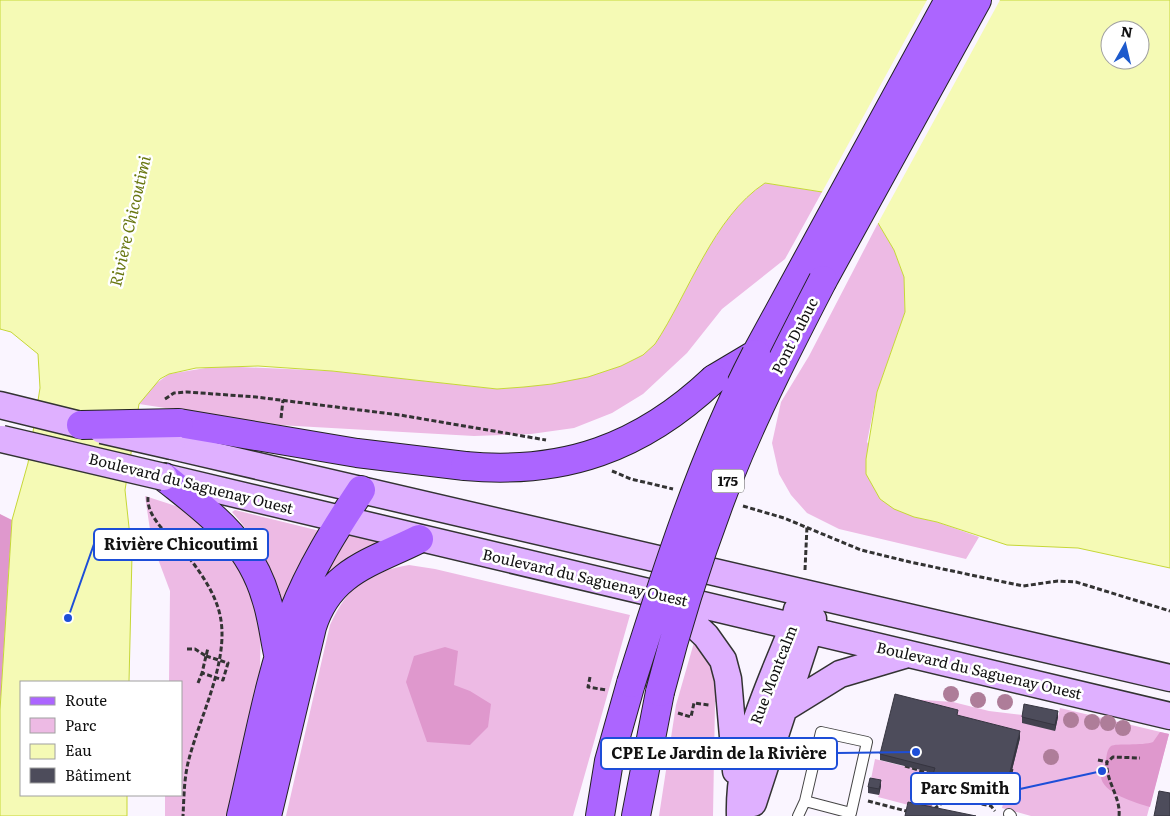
<svg xmlns="http://www.w3.org/2000/svg" width="1170" height="816" viewBox="0 0 1170 816" font-family="Literata,serif">
	<style>
		.green { fill: #edbae4 }
		.forest { fill: #df98cd }
		.water { fill: #f5fab5; stroke: #c6d737; fill-rule: evenodd }
		.pier { fill: #faf5ff }
		.lines { fill: none; stroke-linecap: round; stroke-linejoin: round }
		.service-casing { stroke: #444; stroke-width: 12 }
		.secondary-casing { stroke: #333; stroke-width: 29 }
		.primary-casing { stroke: #222; stroke-width: 30 }
		.path { stroke: #333; stroke-width: 3; stroke-dasharray: 5 2.5; stroke-linecap: butt }
		.service { stroke: #fff; stroke-width: 10 }
		.secondary { stroke: #dfb0ff; stroke-width: 26 }
		.primary { stroke: #ac65ff; stroke-width: 28 }
		.secondary-bridge-casing { stroke: #333; stroke-width: 29; stroke-linecap: butt }
		.primary-bridge-casing { stroke: #222; stroke-width: 30; stroke-linecap: butt }
		.secondary-bridge { stroke: #dfb0ff; stroke-width: 26 }
		.primary-bridge { stroke: #ac65ff; stroke-width: 28 }
		.tree { fill: #ae7d99 }
		.wall { fill: #42414e }
		.shaded-wall { fill: #363540 }
		.building { fill: #4d4c5b; stroke: #363540 }
		.labels { text-anchor: middle; stroke-width: 5; stroke-linejoin: round; paint-order: stroke }
		.shield { fill: #fff; stroke: #585858; stroke-width: 1 }
		.shield-label { font-size: 14px; font-weight: bold; fill: #111 }
		.street-label { font-size: 15px; fill: #111; stroke: #fff }
		.water-label { font-size: 16px; font-style: italic; fill: #687710; stroke: #fff }
		.leader { fill: none; stroke: #1d4ed8; stroke-width: 2 }
		.callout-dot { fill: #1d4ed8; stroke: #fff; stroke-width: 2 }
		.callout { fill: #fff; stroke: #1d4ed8; stroke-width: 2 }
		.callout-label { font-size: 16px; text-anchor: middle; font-weight: bold; fill: #111 }
	</style>
	<rect width="100%" height="100%" fill="#faf5ff"/>
	<path class="green" d="M765,183l57,9 -37,67 -63,50 -35,44 -44,41 -31,19 -38,15 -43,6 -57,2 -196,-11 -139,-21 15,-19 15,-11 49,-8 114,5 165,18 55,-5 69,-18 22,-11 12,-11c34,-51 58,-127 110,-161z
		M878,223l16,27 10,27 1,35 -28,80 -10,50 47,75 23,5 42,15 -13,22 -127,-30 -32,-16 -16,-18 -12,-21 -7,-31 9,-41 28,-46z
		M145,496l34,11 21,13 44,48 17,54 -1,46 -5,41 -24,107h-66v-21h16v-113h-12l1,-91 -18,-48z
		M235,510l85,21 -39,79c-9,-38 -22,-68 -49,-98z
		M347,534l31,7 -2,8 -17,6 -58,61z
		M409,565l26,4 195,46 -57,201h-287l44,-191c19,-40 35,-52 79,-60z
		M695,639l19,24 7,38 -6,1 -2,114h-54l17,-111z
		M909,699l44,3 36,9 34,4 32,15 5,-22 109,26 -22,82h-116l-29,-8 18,-70z
		M875,759l60,15 12,13 -31,20 -38,-10 1,-2 -9,-11z"/>
	<path class="forest" d="M0,514l12,6 -12,190z
		M445,647l13,4 -4,34 16,6 21,13 -3,23 -18,18 -43,-3 -21,-60 8,-26z
		M1160,732l9,2 -19,73c-13,-4 -50,-14 -49,-32 0,-4 3,-8 4,-11 2,-6 1,-14 6,-18 5,-3 31,0 42,-4z"/>
	<path class="water" d="M0,0h1170v568l-92,-20 -71,-3 -70,-23 -23,-5 -20,-8 -14,-10 -14,-25v-15l11,-67 28,-80 -1,-35 -10,-27 -16,-27 -56,-31 -57,-9c-52,34 -76,110 -110,161l-12,11 -22,11 -33,11 -36,7 -28,3 -27,2 -165,-18 -74,-5 -62,2 -27,6 -9,5 -21,25 -14,86 7,65 -3,127h-108v113h106v21h-127v-106l12,-190 16,-57 12,-75 -2,-34 -27,-22 -11,-3zM1110,30h30v30h-30z"/>
	<path class="pier" d="M927,0h73l-123,225 -56,-31z"/>
	<g class="lines">
		<defs>
			<path id="service" d="M1009,814l2,2
				M798,816l7,-15 16,-69 46,10 -16,71 -46,-12"/>
			<path id="secondary" d="M0,405l81,20
				M172,446l998,232
				M164,477l1006,239
				M667,599l39,37 17,24 5,19 8,92
				M785,708l55,-34 64,-19
				M753,803l60,-184
				M740,816c-2,-68 29,-128 53,-189l4,-17"/>
			<path id="primary" d="M823,280l154,-280
				M714,379l42,-25 193,-354
				M179,423l178,30 108,13
				M164,477c45,36 85,63 102,121 6,18 8,37 12,56
				M241,816c16,-67 28,-138 52,-203 17,-44 42,-84 68,-123
				M267,816l45,-189c17,-56 61,-65 107,-88
				M600,816l9,-55 22,-78
				M636,816l24,-124"/>
		</defs>
		<use href="#service" class="service-casing"/>
		<use href="#secondary" class="secondary-casing"/>
		<use href="#primary" class="primary-casing"/>
		<path class="path" d="M165,399l9,-6 13,-1 69,5 144,18 146,25
			M281,418l2,-18
			M612,471l19,8 42,10
			M148,497c-2,22 26,42 39,58 14,18 28,38 33,60 10,45 -20,101 -31,144 -5,18 -5,38 -6,57
			M743,506l41,12 77,32 49,12 113,24 35,-5 18,1 94,29
			M805,570l2,-44
			M187,649h8l11,7 2,-8
			M206,656l22,7 -5,17 -21,-7z
			M590,677l-2,10 18,3
			M198,683l4,-10
			M678,713l13,4 3,-14 15,2
			M1098,760l9,2
			M905,766l30,9
			M933,781l-1,2 35,9 1,-3
			M969,783l1,-3 6,2 -4,20
			M868,801l42,11
			M1004,801l8,-32
			M934,809l16,-12 41,9 4,5
			M1119,816c2,-19 -14,-36 -12,-54l6,-5 27,1"/>
		<use href="#service" class="service"/>
		<use href="#secondary" class="secondary"/>
		<use href="#primary" class="primary"/>
		<defs>
			<path id="secondary-bridge" d="M102,430l70,16
				M2,439l162,38"/>
			<path id="primary-bridge" d="M81,425l98,-2
				M465,466c99,9 176,-18 249,-87
				M631,683c35,-111 71,-225 125,-329
				M660,692c19,-74 42,-146 70,-217 27,-67 60,-131 93,-195"/>
		</defs>
		<use href="#secondary-bridge" class="secondary-bridge-casing"/>
		<use href="#primary-bridge" class="primary-bridge-casing"/>
		<use href="#secondary-bridge" class="secondary-bridge"/>
		<use href="#primary-bridge" class="primary-bridge"/>
	</g>
	<g class="tree">
		<circle cx="951" cy="694" r="8"/>
		<circle cx="978" cy="700" r="8"/>
		<circle cx="1005" cy="702" r="8"/>
		<circle cx="1071" cy="720" r="8"/>
		<circle cx="1092" cy="722" r="8"/>
		<circle cx="1108" cy="723" r="8"/>
		<circle cx="1123" cy="728" r="8"/>
		<circle cx="1051" cy="757" r="8"/>
		<circle cx="925" cy="802" r="8"/>
	</g>
	<path class="wall" d="M958,716l62,22 -13,52 -8,-2 -2,7 -19,-5v-8l-8,-2 -3,12 -19,-5 1,8 -12,8 -4,-7v-6l7,-5 -8,-2 1,-10 -53,-13v-6z
		M1022,717h36l-3,14 -33,-8z
		M881,786l-2,9 -11,-2v-6z"/>
	<path class="shaded-wall" d="M1058,711v6l-3,14v-6z
		M1020,731v7l-13,52v-6z
		M970,774v6l-3,12v-7z
		M881,780v6l-2,9v-6z
		M999,782v6l-2,7v-6z
		M949,789v6l-12,8v-6z"/>
	<path class="building" d="M895,694l63,16 -1,5 63,16 -13,53 -8,-2 -2,7 -19,-5 2,-8 -10,-2 -3,11 -20,-4 -15,-4 3,-9 -55,-14z
		M1024,704l34,7 -3,14 -33,-8z
		M870,778l11,2 -2,9 -11,-2z
		M1159,791l11,2v23h-16z
		M908,802l68,14h-71z"/>
	<g class="labels">
		<rect class="shield" x="712" y="469.5" width="32" height="23" rx="4"/>
		<g class="shield-label">
			<text x="728" y="486">175</text>
		</g>
		<g class="street-label">
			<text transform="translate(795 336) rotate(-63)" y="5">Pont Dubuc</text>
			<text transform="translate(191 484) rotate(14)" y="5">Boulevard du Saguenay Ouest</text>
			<text transform="translate(585 578) rotate(13)" y="5">Boulevard du Saguenay Ouest</text>
			<text transform="translate(979 671) rotate(13)" y="5">Boulevard du Saguenay Ouest</text>
			<text transform="translate(774 675) rotate(-69)" y="5">Rue Montcalm</text>
		</g>
		<g class="water-label">
			<text transform="translate(130 221) rotate(-77)" y="6">Rivière Chicoutimi</text>
		</g>
	</g>
	<path class="leader" d="M68 618L94 544M916 752L837 753M1102 771L1020 789"/>
	<g class="callout-dot">
		<circle cx="68" cy="618" r="5"/>
		<circle cx="916" cy="752" r="5"/>
		<circle cx="1102" cy="771" r="5"/>
	</g>
	<g class="callout">
		<rect x="94" y="529" width="174" height="31" rx="5"/>
		<rect x="601" y="738" width="236" height="31" rx="5"/>
		<rect x="911" y="773" width="109" height="31" rx="5"/>
	</g>
	<g class="callout-label">
		<text x="181" y="550">Rivière Chicoutimi</text>
		<text x="719" y="759">CPE Le Jardin de la Rivière</text>
		<text x="965" y="794">Parc Smith</text>
	</g>
	<rect x="20" y="681" width="162" height="115" fill="#ffffff" stroke="#a0a0a0"/>
	<rect x="30" y="697" width="25" height="8" fill="#ac65ff" stroke="#a0a0a0"/>
	<text x="65" y="706" font-size="15" fill="#111111">Route</text>
	<rect x="30" y="718" width="25" height="15" fill="#edbae4" stroke="#a0a0a0"/>
	<text x="65" y="731" font-size="15" fill="#111111">Parc</text>
	<rect x="30" y="744" width="25" height="15" fill="#f5fab5" stroke="#a0a0a0"/>
	<text x="65" y="756" font-size="15" fill="#111111">Eau</text>
	<rect x="30" y="768" width="25" height="15" fill="#4d4c5b" stroke="#a0a0a0"/>
	<text x="65" y="781" font-size="15" fill="#111111">Bâtiment</text>
	<g transform="translate(1125 45) rotate(8)"><circle r="24" fill="#ffffff" stroke="#a0a0a0"/>
	<path d="M0-4L9 19L0 12L-9 19Z" fill="#1d5acc"/>
	<text y="-8" font-size="14" font-weight="bold" text-anchor="middle" fill="#111111">N</text>
	</g>
</svg>
